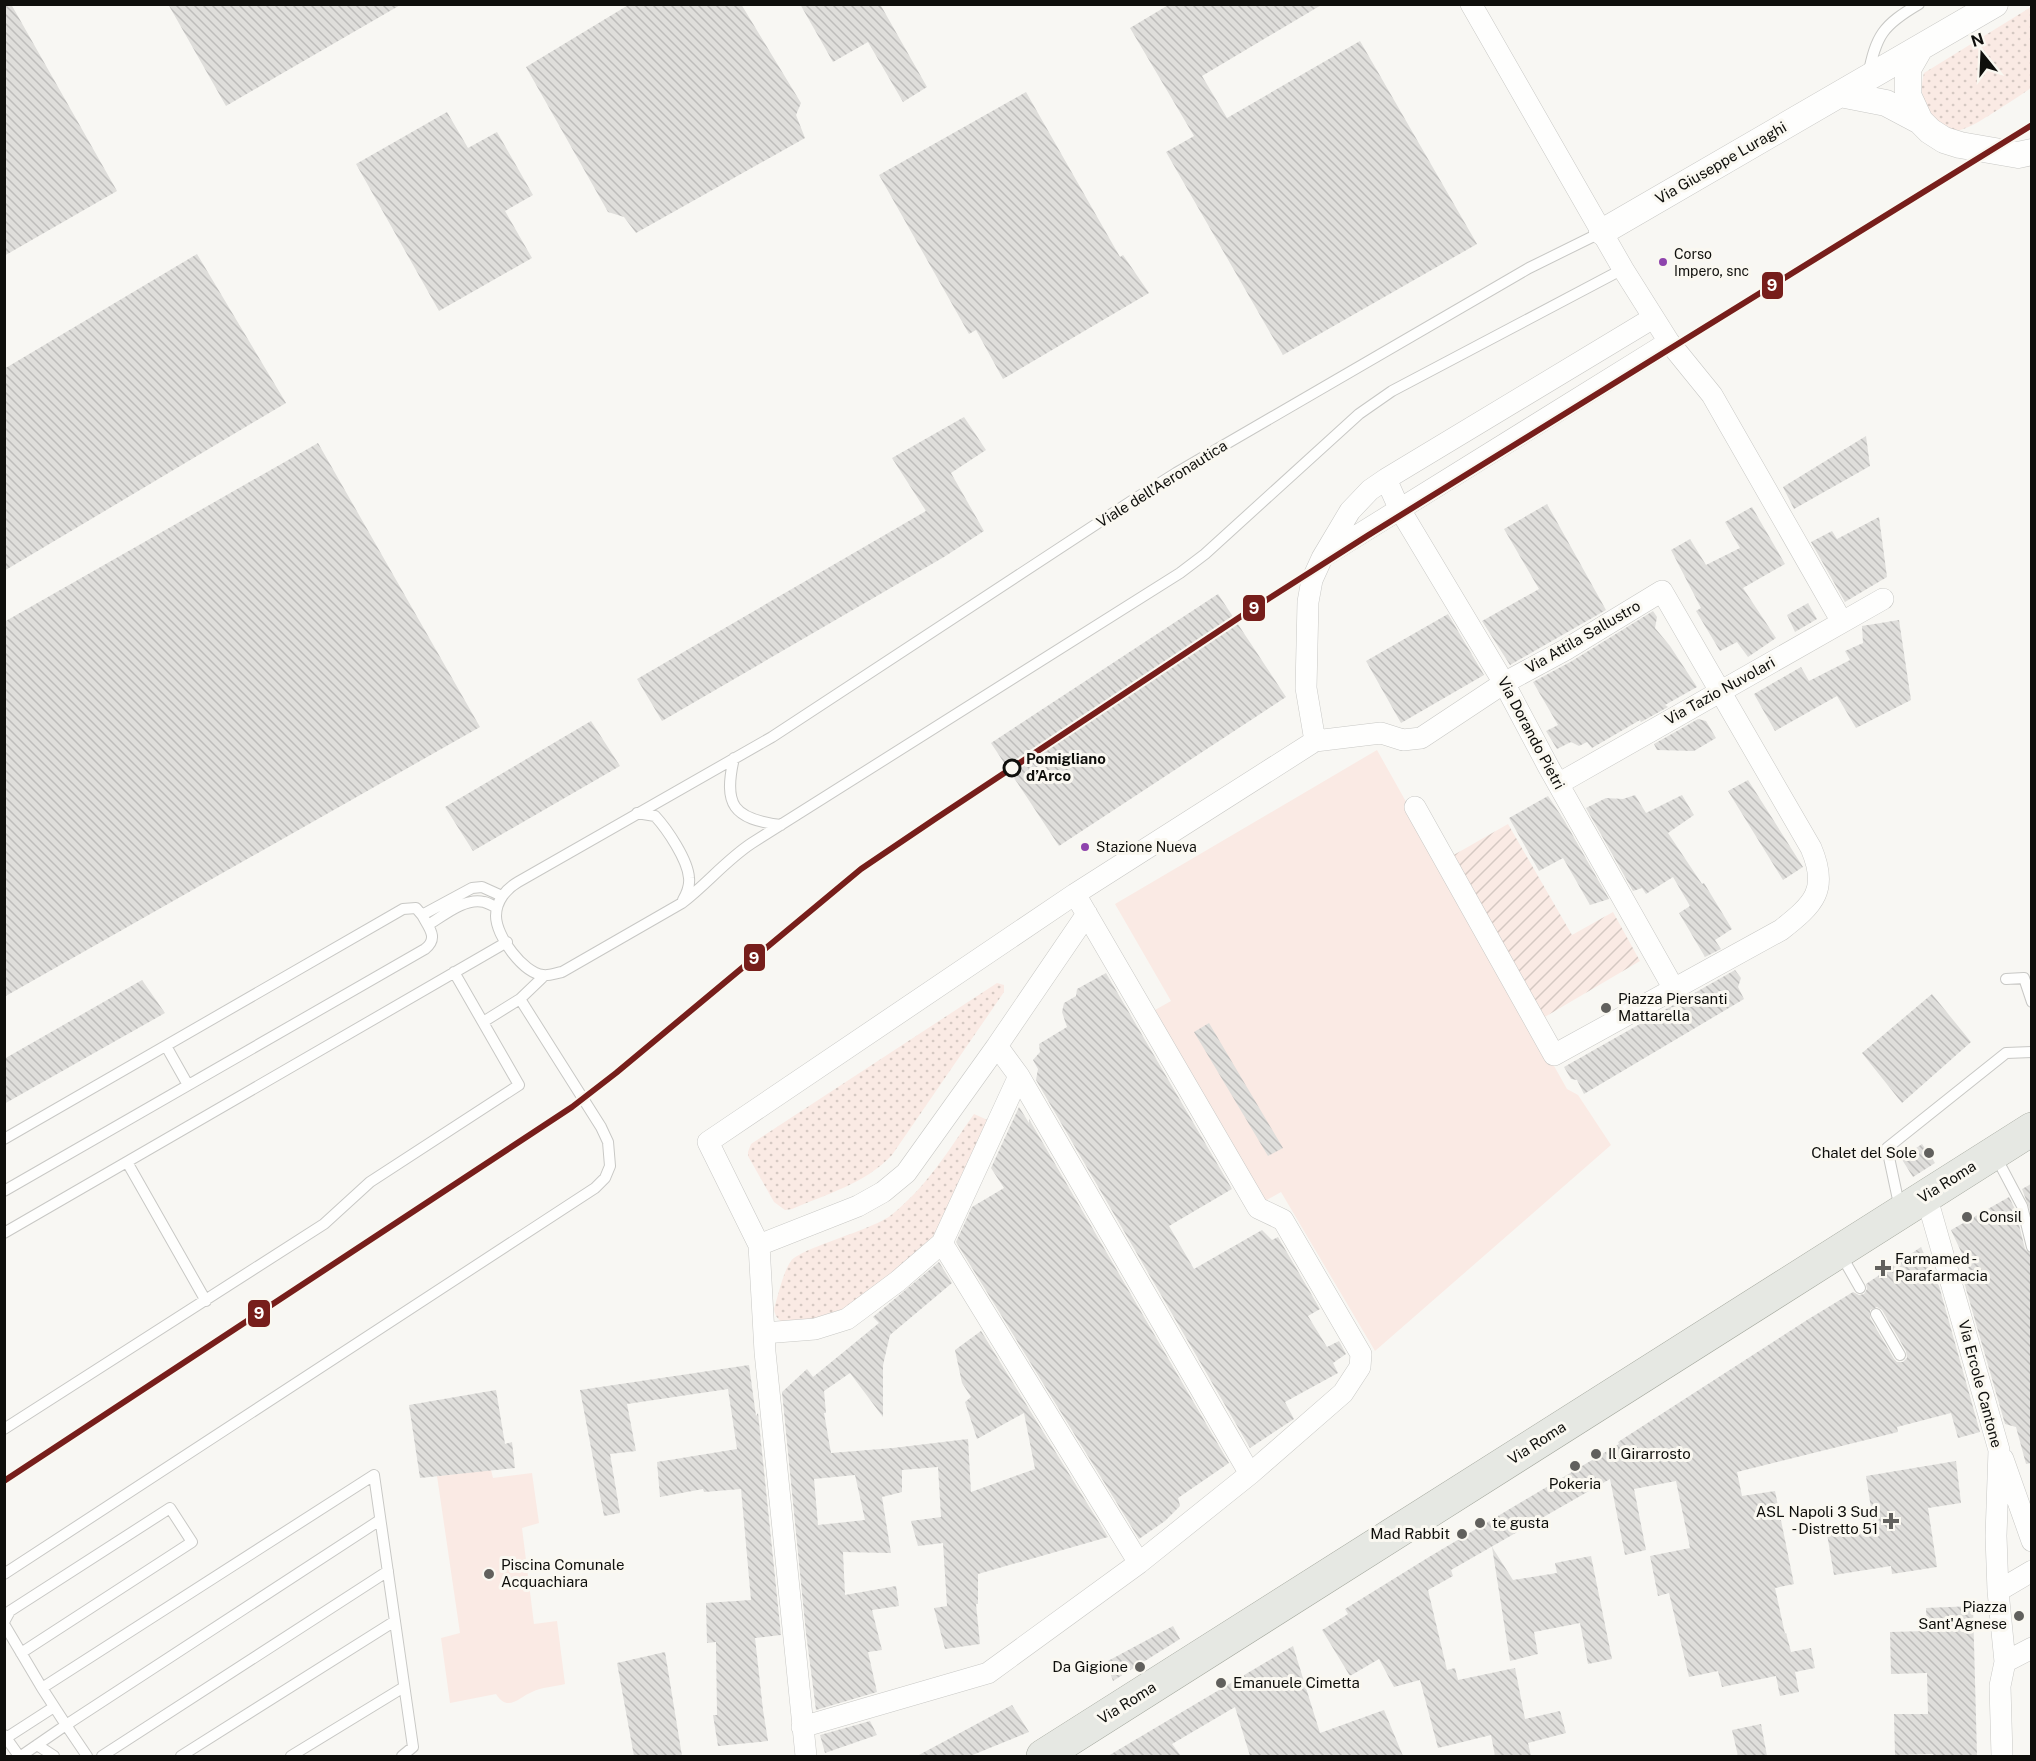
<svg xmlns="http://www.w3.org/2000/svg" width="2036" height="1761" viewBox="0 0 2036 1761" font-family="'Public Sans',sans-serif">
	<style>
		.grass { fill: url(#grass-dots) }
		.garden { fill: url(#garden-furrows) }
		.pitch { fill: #faeae4 }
		.building { fill: url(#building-back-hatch); fill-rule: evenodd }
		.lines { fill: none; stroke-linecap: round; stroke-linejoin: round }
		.service-casing { stroke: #c8c8c5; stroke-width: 12 }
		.minor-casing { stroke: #c8c8c5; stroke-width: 22 }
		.tertiary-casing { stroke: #c8c8c5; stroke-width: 27 }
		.primary-casing { stroke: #a3a79d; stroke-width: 34 }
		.service { stroke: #fefefd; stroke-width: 10 }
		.minor { stroke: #fefefd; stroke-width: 21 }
		.tertiary { stroke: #fefefd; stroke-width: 26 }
		.primary { stroke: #e6e8e3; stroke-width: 33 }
		.rail-1-casing { stroke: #faf8f1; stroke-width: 10 }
		.rail-1 { stroke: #771e1b; stroke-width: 6 }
		.bus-dot { fill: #8e44ad; stroke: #faf8f1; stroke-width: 2 }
		.stop-dot { fill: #faf8f1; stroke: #0f0f0c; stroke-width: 3 }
		.poi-dot { fill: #61605d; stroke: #faf8f1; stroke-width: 2 }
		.labels { text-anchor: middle; stroke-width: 6; stroke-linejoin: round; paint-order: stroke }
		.bus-label { font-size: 14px; fill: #0f0f0c; stroke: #faf8f1; text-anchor: start }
		.street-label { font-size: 15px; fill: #0f0f0c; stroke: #faf8f1 }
		.stop-label { font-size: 15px; font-weight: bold; fill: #0f0f0c; stroke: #faf8f1; text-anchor: start }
		.poi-label { font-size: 15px; fill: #0f0f0c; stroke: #faf8f1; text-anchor: start }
		.line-badge { stroke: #faf8f1; stroke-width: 2 }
		.badge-label { font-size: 16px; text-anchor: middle; font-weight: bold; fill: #fff }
	</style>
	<defs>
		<pattern id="grass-dots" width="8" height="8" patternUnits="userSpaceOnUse" patternTransform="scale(1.5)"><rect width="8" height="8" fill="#faeae4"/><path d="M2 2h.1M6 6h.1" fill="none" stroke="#d5c8c2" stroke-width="1.8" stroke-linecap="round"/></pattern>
		<pattern id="garden-furrows" width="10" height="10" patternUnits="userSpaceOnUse" patternTransform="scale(1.5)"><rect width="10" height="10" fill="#faeae4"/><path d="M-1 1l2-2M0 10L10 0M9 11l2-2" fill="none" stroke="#d5c8c2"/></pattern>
		<pattern id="building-back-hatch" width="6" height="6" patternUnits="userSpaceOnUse" patternTransform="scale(1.5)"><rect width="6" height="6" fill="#dfdedb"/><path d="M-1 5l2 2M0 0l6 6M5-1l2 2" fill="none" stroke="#bebdbb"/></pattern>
	</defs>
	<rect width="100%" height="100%" fill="#f8f7f3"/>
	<path class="grass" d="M2031,7v81c-11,8 -23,15 -35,23 -21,13 -53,37 -67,3 -7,-15 -9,-24 -5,-41z
		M997,983l7,2v7l-112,163c-26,28 -65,39 -100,54l-7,1 -11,-8 -26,-46v-4l3,-8z
		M974,1114l18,8 -61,120 -94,74 -53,7c-6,-3 -9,-7 -10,-14 4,-13 9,-37 17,-48 10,-13 78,-30 99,-45 36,-28 58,-65 84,-102z"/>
	<path class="garden" d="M1508,824l64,111 41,-23 27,49 -97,57 -91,-162z"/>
	<path class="pitch" d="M1377,750l190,339 11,6 33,50 -236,206 -94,-159 -16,9 -110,-191 16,-9 -56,-97z
		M491,1470l2,8 39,-5 7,50 -17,5 12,96 23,-3 8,63c-11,3 -23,3 -33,8 -13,5 -24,21 -36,2l-46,9 -9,-65 19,-5 -23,-157z"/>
	<path class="building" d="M4,4h7l106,187 -113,65z
		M168,4h234l-176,102z
		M630,4h111l60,99 -5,12 9,23 -169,95 -12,-16 -16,-5 -82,-145z
		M800,4h80l47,83 -24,15 -35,-60 -35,20z
		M1170,4h153l-121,72 25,42 133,-77 117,203 -194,111 -117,-203 28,-16 -64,-108z
		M1026,92l94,165 3,-2 26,38 -146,86 -27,-49 -7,4 -90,-159z
		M447,112l21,36 29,-16 36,63 -28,16 27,47 -93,53 -83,-147z
		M197,254l89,149 -282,168v-202z
		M964,417l22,33 -35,23 33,58 -40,26 -282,164 -25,-42 289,-168 -34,-53z
		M1866,436l4,30 -76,43 -11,-22z
		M318,443l162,284 -476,270v-375z
		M1547,504l59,106 -96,55 -28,-44 57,-32 -35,-60z
		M1752,507l33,57 -42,24 33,50 -28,19 -11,-15 -17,9 -24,-40 5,-3 -30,-58 19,-11 16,26 34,-17 -15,-26z
		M1879,517l8,60 -42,25 -34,-60 21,-11 5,8z
		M1218,594l68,103 -227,149 -68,-103z
		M1808,603l9,16 -22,13 -8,-17z
		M1653,611l4,6 -2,11 15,18 27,41 -32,18 3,2 -27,15 -1,-2 -48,28 -5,-6 -8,4 -8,-4 -14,7 -11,-18 12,-6 -25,-43 39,-21z
		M1448,614l36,61 -83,48 -35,-62z
		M1899,620l12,80 -55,28 -19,-32 -62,35 -21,-37 47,-27 8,14 41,-21 -5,-9 18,-8 -1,-17z
		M1698,719l8,2 10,17 -22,13 -37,-1 -3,-6z
		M591,721l29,45 -147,85 -28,-44z
		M1748,780l55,87 -20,13 -55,-89z
		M1635,795l11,18 36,-18 12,20 -26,18 34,51 2,-1 28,46 -17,11 6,9 -16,8 -26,-44 11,-7 -17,-29 -27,17 -4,-6 -9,3 -47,-83 20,-10 17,1z
		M1548,796l16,24 45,79 -19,6 -27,-47 -24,13 -30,-53z
		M1735,970l6,8 -3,9 6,12 -160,95 -7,-14 -6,-1 -7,-12z
		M1106,973l126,216 -63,37 25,43 68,-39 10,10 6,-3 42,72 -12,7 19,31 12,-6 7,13 -13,9 5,10 -53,29 9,17 -44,29 -214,-368 2,-11 -5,-9 7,-8 -1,-8 28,-17 -5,-15 2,-9 12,-7 1,-7z
		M142,980l23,33 -161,91v-45z
		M1932,994l39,48 -69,61 -40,-50z
		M1209,1023l74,125 -15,8 -74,-124z
		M1019,1107l10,16v-4l200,344 -51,35 2,8 -15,15 -26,18 -183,-297 16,-35 32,-19 -13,-20z
		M1922,1144l13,19 -22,14 -12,-19z
		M2031,1184v29l-9,-24z
		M2009,1197l6,12 10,40 6,5v209l-5,1 -10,-37 -11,-3 -43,-149 8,-4 -19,-41z
		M1921,1247l18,39 41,146 -22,6 -7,-25 -54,14 1,5 -161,40 5,24 33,-5 19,93 -19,4 10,46 1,-1 5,19 20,-4 4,20 -20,4 4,20 -19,4 -4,-20 -54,11 -4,-16 -29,6 -20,-84 -11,3 -8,-40 40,-8 -14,-67 -42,8 12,61 -21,5 -15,-76 -159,91 2,6 -25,14 19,80 8,-2 3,12 57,-12 10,51 35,-8 6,22 -38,10 3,13h-36l-4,-21 -53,13 -18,-68 -26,7 -15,-28 -29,17 -28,-46 26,-16 -3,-5 84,-52 190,-113 -1,-2 189,-122 46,-28 6,3 5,-1 3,-5 -1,-5zM1877,1307l5,3 24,41 1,7 -4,4h-6l-3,-3 -24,-41v-8z
		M939,1262l13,21 -62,52 -7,30v52l-33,-44 -26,18 2,22h-2l7,40 62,-5 75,-9 3,53 64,-23 -11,-56 -47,26 -12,-37 6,-5 -9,-14 -7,-33 26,-19 127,206 -130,37v30h-2l4,40 -35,5 -11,-41 13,-2 -4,-63 -25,3 -7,-25 30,-4 -3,-50 -36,3v22l-20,5 9,56 -48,-1 2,43 51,-9 3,20 -27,4 10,40 -14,2 9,40 -61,18 -10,-77 -24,-241 25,-23 6,8 66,-54 -6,-6zM855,1475l10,45 -47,5 -4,-46z
		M749,1365l7,51 2,-3 23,222 -26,3 8,72 5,31 -50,5 -5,-31h4l-1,-73 -9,1 -1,-40 45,-3 -10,-111 -37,3 -1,-3 -43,8 -3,-35 80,-13 -9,-60 -101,15 9,47 -26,3 10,59 -16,3 -24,-126z
		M496,1390l9,54 7,-2 3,26 -95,10 -11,-73z
		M1956,1461l5,42 -33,5 9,59 -45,7 -1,-8 -57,9 -7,-41 47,-7 -8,-51z
		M1492,1547l21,33 44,-7 -2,-10 36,-7 21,103 -24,5 -8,-41 -46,9 4,22 -28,7z
		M1973,1606l4,150h-43l-1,-2 -38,1 -1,-41h34l-1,-41 -36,1 -1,-42 37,-1 -1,-23z
		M1173,1626l7,13 -67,42 -7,-19z
		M1293,1646l27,87 64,-23 19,46h-153l-15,-49 -63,37 9,12h-73z
		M665,1652l17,104h-48l-17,-93z
		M1012,1705l17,27 -59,24h-53z
		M870,1721l7,14 -52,18 -5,-18z
		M1761,1724l6,32h-29l-6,-26z"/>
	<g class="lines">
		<defs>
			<path id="service" d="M1868,76c8,-41 15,-51 51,-72
				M1602,232l-73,36 -353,205 -43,27 -361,237 -254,145c-12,7 -22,19 -22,34 0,20 27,57 47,59 6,1 13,-2 19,-3l120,-69c25,-19 44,-43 70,-60l428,-270 25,-19 154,-140 33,-23 231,-122
				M734,758c-11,47 -1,61 47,67
				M637,813l18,3c12,13 33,44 34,62 1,8 -2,15 -6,22
				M428,925c15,-9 37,-28 56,-23 5,1 9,4 13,6
				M2006,979l18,-1 8,24
				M483,1022l37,-23
				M166,1046l22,39
				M4,1139l399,-230 13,-1 6,7 50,-27 10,-1 20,9
				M1995,1155l27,51 10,41
				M127,1162l79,139
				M4,1191l421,-242c14,-11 4,-21 -3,-34
				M1900,1209l-13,-61 119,-95 26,-1
				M4,1233l503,-291
				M1840,1253l20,35
				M1876,1314l24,41
				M4,1429l320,-205 46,-42 149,-97 -65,-113
				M4,1574l591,-386 10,-10 5,-12 -2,-24 -7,-15 -81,-128 24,-23
				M4,1622l6,-11 160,-103 22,34 -171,111
				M4,1624l38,64 24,37 -45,31
				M42,1688l332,-213 39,272 -11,9
				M4,1735l15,21
				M6,1738l48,-31
				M37,1745l17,11
				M87,1756l-21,-31 314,-205
				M102,1756l286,-185
				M181,1756l214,-135
				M291,1756l113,-69"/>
			<path id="minor" d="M1471,4l152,265 46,73 43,53 130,227
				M1386,479l13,29 105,175 44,83 126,223
				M1326,555l343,-213
				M1315,741l-9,-53 2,-86 4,-22 10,-22 28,-47 20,-21 16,-11 267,-161
				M1558,784l325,-185
				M997,1046l22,30 231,398
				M1926,1195l73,255 -3,86 2,55 7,71 -5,24 2,70
				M942,1243l197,320
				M759,1245l99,-39 25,-14 23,-19 91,-127 90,-132
				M764,1333l51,-4 32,-10 51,-38 44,-38 77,-167
				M2003,1459l29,82
				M1998,1591l34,-20
				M2005,1662l27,-14
				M802,1727l186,-54 151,-110 111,-89 93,-81 17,-26 1,-13 -78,-134 -25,-12 -183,-314
				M806,1756l-41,-404 -6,-107 -51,-103 367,-248 240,-153 66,-8 22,7 18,-2 83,-55 61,-33 97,-59 149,257c18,42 3,56 -30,82l-227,125 -139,-248"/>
			<path id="tertiary" d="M1920,48l-12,21v26l12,26 10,10 14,9 16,5 58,10 14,-3
				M1840,94l46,9 34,18
				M1602,232l393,-228"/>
			<path id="primary" d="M1043,1756l989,-627"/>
		</defs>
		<use href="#service" class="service-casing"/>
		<use href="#minor" class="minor-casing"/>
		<use href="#tertiary" class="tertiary-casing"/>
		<use href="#primary" class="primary-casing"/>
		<use href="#service" class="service"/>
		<use href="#minor" class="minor"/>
		<use href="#tertiary" class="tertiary"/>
		<use href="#primary" class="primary"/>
		<defs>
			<path id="rail-1" d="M4,1481l568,-374 44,-34 245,-204 74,-50 308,-204 124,-79 665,-411"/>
		</defs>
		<use href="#rail-1" class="rail-1-casing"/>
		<use href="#rail-1" class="rail-1"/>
	</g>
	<g class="bus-dot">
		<circle cx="1663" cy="262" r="5"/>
		<circle cx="1085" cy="847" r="5"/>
	</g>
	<circle class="stop-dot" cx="1012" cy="768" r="8"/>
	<g class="poi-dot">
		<circle cx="1606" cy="1008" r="6"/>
		<circle cx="1929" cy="1153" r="6"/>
		<circle cx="1967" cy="1217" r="6"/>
		<path d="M1880 1259h6v6h6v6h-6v6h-6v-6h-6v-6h6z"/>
		<circle cx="1596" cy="1454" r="6"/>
		<circle cx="1575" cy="1466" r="6"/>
		<path d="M1888 1512h6v6h6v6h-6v6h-6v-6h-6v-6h6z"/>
		<circle cx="1480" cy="1523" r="6"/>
		<circle cx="1462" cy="1534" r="6"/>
		<circle cx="489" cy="1574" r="6"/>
		<circle cx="2019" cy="1616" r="6"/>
		<circle cx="1140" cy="1667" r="6"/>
		<circle cx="1221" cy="1683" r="6"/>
	</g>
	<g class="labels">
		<g class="bus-label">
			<text x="1674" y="259">Corso<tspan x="1674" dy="17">Impero, snc</tspan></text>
			<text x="1096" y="852">Stazione Nueva</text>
		</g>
		<g class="street-label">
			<text transform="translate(1721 163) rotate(-30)" y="5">Via Giuseppe Luraghi</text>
			<text transform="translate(1162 484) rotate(-32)" y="5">Viale dell’Aeronautica</text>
			<text transform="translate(1583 637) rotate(-30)" y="5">Via Attila Sallustro</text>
			<text transform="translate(1720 691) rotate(-29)" y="5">Via Tazio Nuvolari</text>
			<text transform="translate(1531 733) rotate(62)" y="5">Via Dorando Pietri</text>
			<text transform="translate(1947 1182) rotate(-32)" y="5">Via Roma</text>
			<text transform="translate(1980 1384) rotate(75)" y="5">Via Ercole Cantone</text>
			<text transform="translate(1537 1443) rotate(-33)" y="5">Via Roma</text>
			<text transform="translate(1127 1703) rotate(-32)" y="5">Via Roma</text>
		</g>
		<g class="stop-label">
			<text x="1026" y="764">Pomigliano<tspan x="1026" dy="17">d’Arco</tspan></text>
		</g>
		<g class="poi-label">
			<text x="1618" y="1004">Piazza Piersanti<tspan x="1618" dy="17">Mattarella</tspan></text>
			<text x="1917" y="1158" text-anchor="end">Chalet del Sole</text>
			<text x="1979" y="1222">Consil</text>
			<text x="1895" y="1264">Farmamed -<tspan x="1895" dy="17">Parafarmacia</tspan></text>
			<text x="1608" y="1459">Il Girarrosto</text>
			<text x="1575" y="1489" text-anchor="middle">Pokeria</text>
			<text x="1878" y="1517" text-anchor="end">ASL Napoli 3 Sud<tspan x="1878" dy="17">- Distretto 51</tspan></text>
			<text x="1492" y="1528">te gusta</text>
			<text x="1450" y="1539" text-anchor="end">Mad Rabbit</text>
			<text x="501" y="1570">Piscina Comunale<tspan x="501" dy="17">Acquachiara</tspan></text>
			<text x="2007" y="1612" text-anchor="end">Piazza<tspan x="2007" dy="17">Sant'Agnese</tspan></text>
			<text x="1128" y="1672" text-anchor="end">Da Gigione</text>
			<text x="1233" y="1688">Emanuele Cimetta</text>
		</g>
	</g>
	<g class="line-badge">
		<rect x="1761" y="271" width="23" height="29" rx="6" fill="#771e1b"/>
		<rect x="1242" y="594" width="24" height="28" rx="6" fill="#771e1b"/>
		<rect x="743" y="943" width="23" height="29" rx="6" fill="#771e1b"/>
		<rect x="247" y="1299" width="24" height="29" rx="6" fill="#771e1b"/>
	</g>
	<g class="badge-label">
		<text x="1772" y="291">9</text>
		<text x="1254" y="614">9</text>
		<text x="754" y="964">9</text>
		<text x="259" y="1319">9</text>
	</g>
	<rect width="2036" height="1761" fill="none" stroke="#0f0f0c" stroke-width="12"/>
	<g transform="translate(1982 54) rotate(342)" stroke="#faf8f1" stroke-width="4.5" paint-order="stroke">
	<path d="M0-4.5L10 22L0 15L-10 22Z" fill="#0f0f0c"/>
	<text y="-9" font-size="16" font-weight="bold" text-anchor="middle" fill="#0f0f0c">N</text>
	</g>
</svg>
